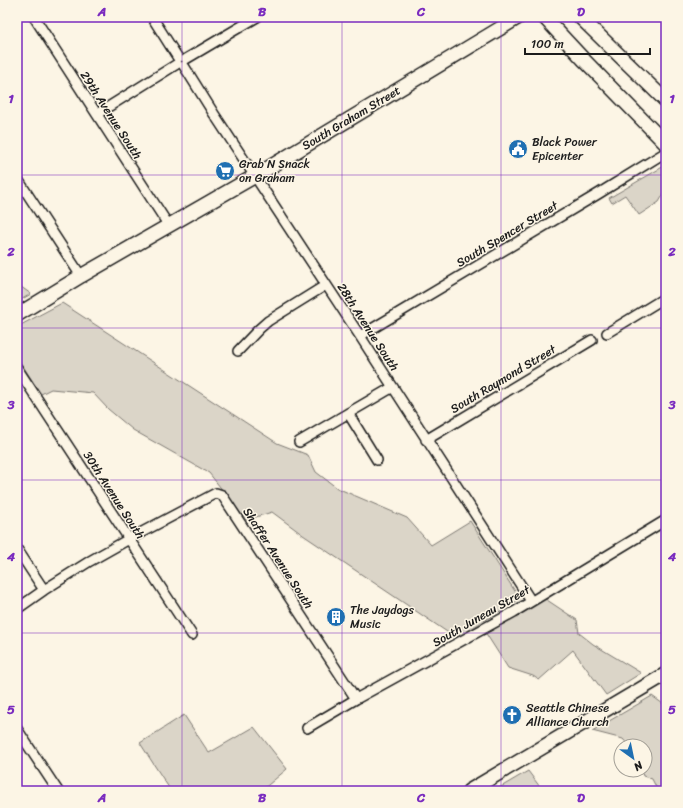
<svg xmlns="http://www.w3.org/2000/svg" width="683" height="808" viewBox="0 0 683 808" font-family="Sriracha,sans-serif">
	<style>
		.green { fill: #dbd5c8; stroke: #7c7872 }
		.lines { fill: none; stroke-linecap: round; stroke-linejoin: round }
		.street-casing { stroke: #1c1c1c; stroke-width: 12 }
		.secondary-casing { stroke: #1c1c1c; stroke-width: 16 }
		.street { stroke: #fcf5e5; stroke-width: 9 }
		.secondary { stroke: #fcf5e5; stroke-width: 13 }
		.grid { fill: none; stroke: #7b2cbf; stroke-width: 1; stroke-opacity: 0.55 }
		.labels { text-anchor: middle; stroke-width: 3; stroke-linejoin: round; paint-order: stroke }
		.street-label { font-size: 12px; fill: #1c1c1c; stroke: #fcf5e5 }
		.poi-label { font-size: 12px; fill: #1c1c1c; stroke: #fcf5e5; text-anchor: start }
		.neatline { fill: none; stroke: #7b2cbf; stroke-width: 1.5 }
		.grid-label { font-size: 13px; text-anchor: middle; font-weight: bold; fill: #7b2cbf }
	</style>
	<rect width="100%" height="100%" fill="#fcf5e5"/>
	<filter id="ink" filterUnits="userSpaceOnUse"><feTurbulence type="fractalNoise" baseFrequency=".025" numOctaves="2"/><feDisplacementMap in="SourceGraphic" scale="8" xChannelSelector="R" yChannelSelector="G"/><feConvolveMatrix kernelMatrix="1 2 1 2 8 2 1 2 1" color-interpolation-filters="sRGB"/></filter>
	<g filter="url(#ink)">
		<path class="green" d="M666,165v25l-7,12 -20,13 -14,-20 -13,8 -3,-5z
			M17,284l14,10 -14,8z
			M62,303l215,140 31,12 8,17 21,16 70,30 24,27 39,-24 50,78 -64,39 -153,-103 -31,-23 -26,8 -37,-47 -76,-43 -25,-21 -15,-16 -42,-4 -10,5 -24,-37v-30z
			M544,598l33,22 2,13 14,11 48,29 -35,22 -33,-45 -34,30 -6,-4 -25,-8 -23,-36z
			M652,696l14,10v85h-8l-6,-12 -9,-3 -2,-6h4v-24h-16l-6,-7 -31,-8z
			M184,715l25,38 45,-26 33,42 -26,22h-90l-31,-48z
			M528,771l15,20h-26l-1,-1 -22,1z"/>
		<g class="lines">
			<defs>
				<path id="street" d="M34,17l135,209
					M152,17l26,41
					M186,59l71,-42
					M184,66l30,48 146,222 171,265
					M97,114l80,-50
					M17,178l64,98
					M607,333l59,-36
					M360,336l238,-142 68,-42
					M238,351l21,-22 9,-8 58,-36
					M17,368l175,267
					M348,413l29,47
					M426,440l166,-100
					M299,442l94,-55
					M17,549l27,41
					M17,609l27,-19 46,-29 39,-22 87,-46 6,2 134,204
					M307,728l49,-29 158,-87 152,-92
					M17,729l41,62"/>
				<path id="secondary" d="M544,17l41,44 81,83
					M580,17l86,84
					M17,315l64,-39 174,-100 264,-159
					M469,791l197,-117"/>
			</defs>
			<use href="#street" class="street-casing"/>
			<use href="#secondary" class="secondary-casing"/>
			<use href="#street" class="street"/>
			<use href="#secondary" class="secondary"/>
		</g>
	</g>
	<path class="grid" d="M182,17v774M342,17v774M501,17v774M17,175h649M17,328h649M17,480h649M17,633h649"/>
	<defs>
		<symbol id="civic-disc" viewBox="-11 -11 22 22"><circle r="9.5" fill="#1f6fb2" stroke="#fcf5e5"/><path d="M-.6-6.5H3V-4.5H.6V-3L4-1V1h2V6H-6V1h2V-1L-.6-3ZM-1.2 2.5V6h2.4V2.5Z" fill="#fff"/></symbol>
		<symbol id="supermarket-disc" viewBox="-11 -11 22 22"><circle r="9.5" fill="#1f6fb2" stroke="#fcf5e5"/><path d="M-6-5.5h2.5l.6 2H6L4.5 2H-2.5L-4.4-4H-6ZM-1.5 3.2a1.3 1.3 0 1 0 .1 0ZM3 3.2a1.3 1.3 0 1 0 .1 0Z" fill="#fff"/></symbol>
		<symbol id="building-disc" viewBox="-11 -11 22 22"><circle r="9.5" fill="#1f6fb2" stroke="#fcf5e5"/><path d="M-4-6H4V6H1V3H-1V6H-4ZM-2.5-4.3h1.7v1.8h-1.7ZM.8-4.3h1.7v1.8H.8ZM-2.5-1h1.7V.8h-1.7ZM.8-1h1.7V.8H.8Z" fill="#fff"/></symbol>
		<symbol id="church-disc" viewBox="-11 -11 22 22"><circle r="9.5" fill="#1f6fb2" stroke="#fcf5e5"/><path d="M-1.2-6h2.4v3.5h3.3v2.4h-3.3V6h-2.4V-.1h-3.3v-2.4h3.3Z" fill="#fff"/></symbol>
	</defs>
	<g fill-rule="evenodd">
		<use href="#civic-disc" x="507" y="138" width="22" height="22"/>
		<use href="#supermarket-disc" x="214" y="160" width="22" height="22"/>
		<use href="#building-disc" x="325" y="606" width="22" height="22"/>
		<use href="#church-disc" x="501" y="704" width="22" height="22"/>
	</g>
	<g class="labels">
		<g class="street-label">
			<text transform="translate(111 115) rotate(57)" y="4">29th Avenue South</text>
			<text transform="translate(351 118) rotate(-31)" y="4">South Graham Street</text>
			<text transform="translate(507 234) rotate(-31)" y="4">South Spencer Street</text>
			<text transform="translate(368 327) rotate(57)" y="4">28th Avenue South</text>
			<text transform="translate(503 379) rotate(-31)" y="4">South Raymond Street</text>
			<text transform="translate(114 495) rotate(57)" y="4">30th Avenue South</text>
			<text transform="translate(278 558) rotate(57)" y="4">Shaffer Avenue South</text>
			<text transform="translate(481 616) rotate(-30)" y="4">South Juneau Street</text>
		</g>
		<g class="poi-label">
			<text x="532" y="146">Black Power<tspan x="532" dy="14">Epicenter</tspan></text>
			<text x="239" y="168">Grab N Snack<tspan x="239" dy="14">on Graham</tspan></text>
			<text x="350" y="614">The Jaydogs<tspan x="350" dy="14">Music</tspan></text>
			<text x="526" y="712">Seattle Chinese<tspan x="526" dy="14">Alliance Church</tspan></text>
		</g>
	</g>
	<rect width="683" height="808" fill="none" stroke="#fcf5e5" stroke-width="44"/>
	<g transform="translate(633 758) rotate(147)"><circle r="19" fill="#fcf5e5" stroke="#a29e95"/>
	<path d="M0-3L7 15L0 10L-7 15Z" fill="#1f6fb2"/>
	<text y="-6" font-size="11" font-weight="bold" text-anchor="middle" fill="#1c1c1c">N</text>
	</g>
	<path d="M525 48v6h125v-6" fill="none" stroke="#1c1c1c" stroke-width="2"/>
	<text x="531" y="48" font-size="12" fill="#1c1c1c" stroke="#fcf5e5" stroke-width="3" paint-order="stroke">100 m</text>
	<rect x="22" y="22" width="639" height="764" class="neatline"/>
	<g class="grid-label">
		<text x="102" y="16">A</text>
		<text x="262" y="16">B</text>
		<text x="421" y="16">C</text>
		<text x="581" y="16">D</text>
		<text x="11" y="103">1</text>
		<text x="672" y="103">1</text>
		<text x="11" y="256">2</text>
		<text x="672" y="256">2</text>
		<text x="11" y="409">3</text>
		<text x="672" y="409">3</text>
		<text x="11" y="561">4</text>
		<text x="672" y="561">4</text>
		<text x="11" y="714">5</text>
		<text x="672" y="714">5</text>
		<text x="102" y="802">A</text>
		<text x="262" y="802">B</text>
		<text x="421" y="802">C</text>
		<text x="581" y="802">D</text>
	</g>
</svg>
